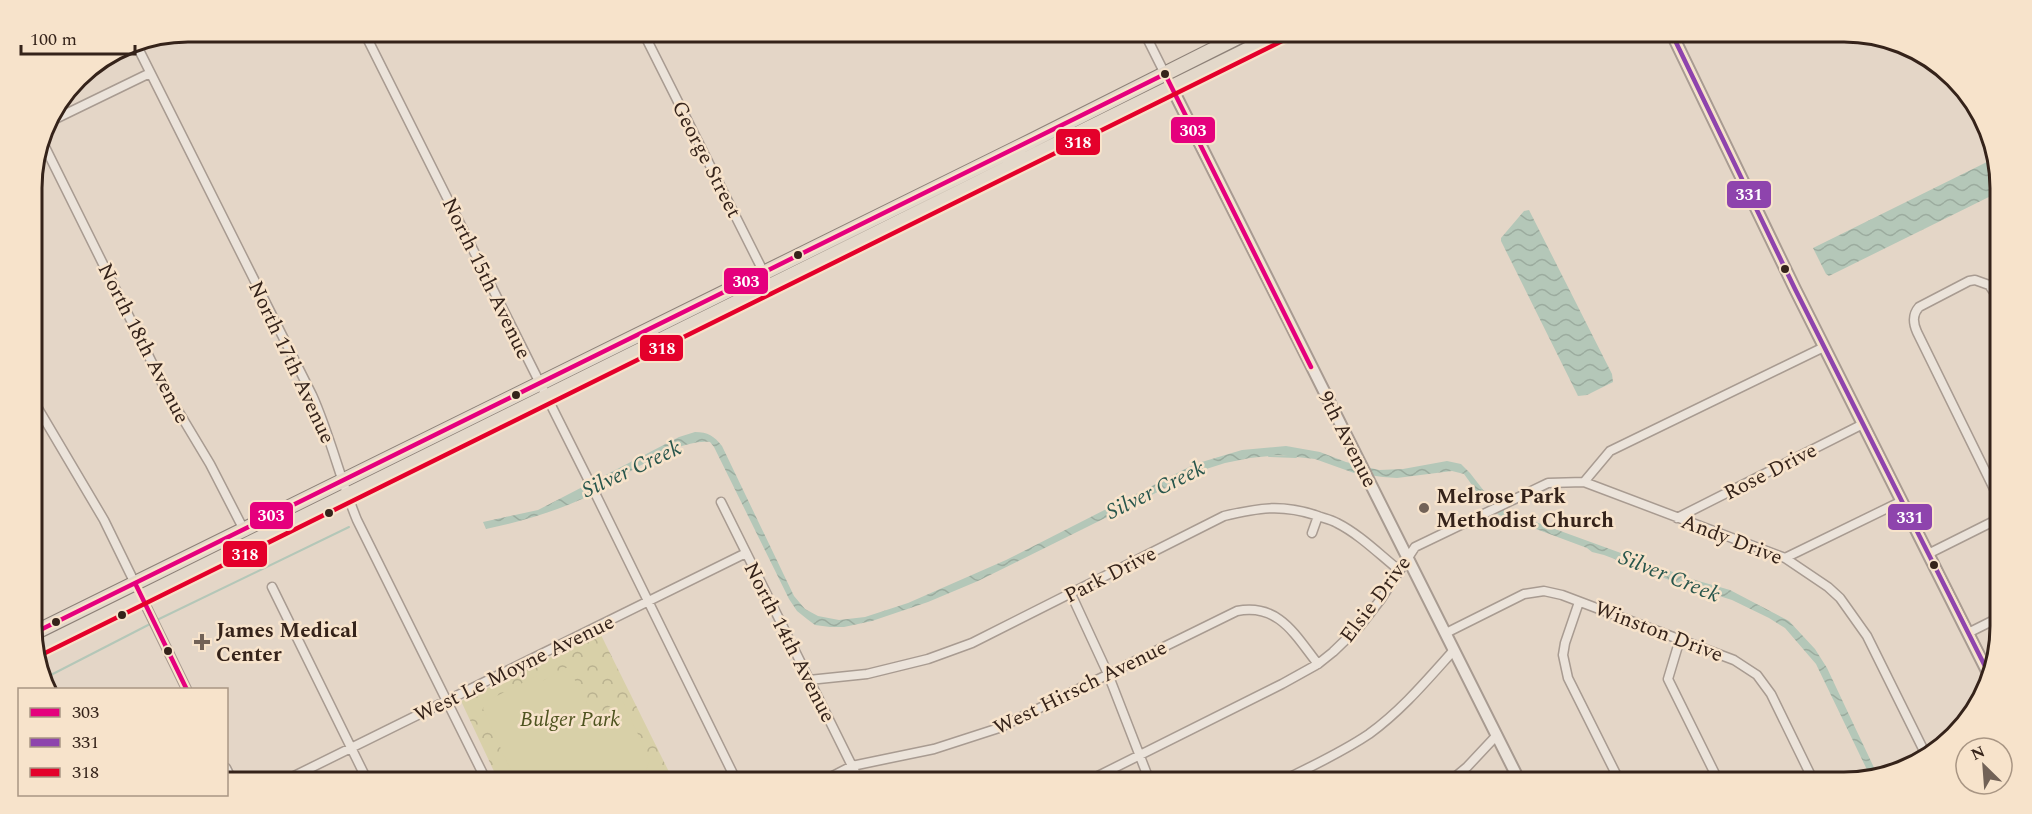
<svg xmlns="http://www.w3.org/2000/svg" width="2032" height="814" viewBox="0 0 2032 814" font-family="Spectral,serif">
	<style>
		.park { fill: url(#park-crowns) }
		.garden { fill: #d8d0a8 }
		.water { fill: url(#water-waves) }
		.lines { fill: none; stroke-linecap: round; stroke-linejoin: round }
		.stream { stroke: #b4c7b8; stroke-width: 2 }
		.minor-casing { stroke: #a89b91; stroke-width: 11 }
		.tertiary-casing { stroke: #a89b91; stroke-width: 14 }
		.primary-casing { stroke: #8d8178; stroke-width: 16 }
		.minor { stroke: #ebe3da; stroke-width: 8 }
		.tertiary { stroke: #ebe3da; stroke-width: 10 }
		.primary { stroke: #e3d8ca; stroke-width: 14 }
		.bus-1-casing { stroke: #f7e3cb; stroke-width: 9 }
		.bus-2-casing { stroke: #f7e3cb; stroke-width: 9 }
		.bus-3-casing { stroke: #f7e3cb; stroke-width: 9 }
		.bus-1 { stroke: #e5007d; stroke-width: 4.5 }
		.bus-2 { stroke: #8e44ad; stroke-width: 4.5 }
		.bus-3 { stroke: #e4002b; stroke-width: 4.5 }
		.bus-dot { fill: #35231a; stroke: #f7e3cb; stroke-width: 2 }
		.poi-dot { fill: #726257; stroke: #f7e3cb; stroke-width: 2 }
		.labels { text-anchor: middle; stroke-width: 5; stroke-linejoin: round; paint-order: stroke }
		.street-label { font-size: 21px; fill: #35231a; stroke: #f7e3cb }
		.poi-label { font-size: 21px; font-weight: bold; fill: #35231a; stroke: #f7e3cb; text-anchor: start }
		.park-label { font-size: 21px; font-style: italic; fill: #4e531f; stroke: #f7e3cb }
		.water-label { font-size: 22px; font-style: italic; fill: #28564c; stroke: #f7e3cb }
		.rim { fill: none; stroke: #35231a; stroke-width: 3 }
		.line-badge { stroke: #f7e3cb; stroke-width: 2 }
		.badge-label { font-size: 16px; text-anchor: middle; font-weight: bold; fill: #fff }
	</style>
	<defs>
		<pattern id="park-crowns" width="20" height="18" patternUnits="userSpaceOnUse" patternTransform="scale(1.5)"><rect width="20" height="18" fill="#d8d0a8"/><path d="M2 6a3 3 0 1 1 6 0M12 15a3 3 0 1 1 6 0" fill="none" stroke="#bab290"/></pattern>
		<pattern id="water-waves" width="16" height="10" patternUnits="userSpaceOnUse" patternTransform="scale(1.5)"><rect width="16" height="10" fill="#b4c7b8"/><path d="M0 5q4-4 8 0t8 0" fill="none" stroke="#9bab9e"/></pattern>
	</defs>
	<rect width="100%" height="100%" fill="#e4d6c7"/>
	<path class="park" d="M600,633l74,149h-175l-38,-81z"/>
	<path class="garden" d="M568,667l27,52 5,-7 22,-12 28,60 -5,13 -18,9h-109l-12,-22 -23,-51 2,-7 51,-26 4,6z"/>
	<path class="water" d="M1995,158l4,9v25l-170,84 -3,-2 -13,-26z
		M1529,210l83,164 1,8 -26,13 -9,1 -77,-155v-3l23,-27z
		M695,432c13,0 19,4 27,14l72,150 11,13 13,7 21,4 26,-3 43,-14 98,-43 189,-96 47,-14 44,-4 34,6 26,10 33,8 24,-1 44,-8 14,3 9,9 21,27 17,12 187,68 35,10 59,31 26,28 12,19 50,106 -7,2 -54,-112 -31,-36 -16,-10 -37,-18 -60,-19 -68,-26 -12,-3 -5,-4 -88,-33 -14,-12 -21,-29 -12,-3 -55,7 -14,-1 -29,-4 -39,-14 -37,-4 -28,3 -25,5 -25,8 -222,110 -50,21 -56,19 -28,6h-14l-15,-2 -8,-6 -10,-8 -8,-12 -75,-152 -4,-5c-35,-5 -96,42 -128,57 -31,14 -63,23 -96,30l-3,-7 55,-12 141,-73z"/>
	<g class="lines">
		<path class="stream" d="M1269,456l27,1
			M157,620l192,-93
			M45,678l107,-55"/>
		<defs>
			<path id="minor" d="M364,32l231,461 142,289
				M643,32l122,243
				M1144,32l21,42
				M135,42l177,353c18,40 28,84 45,125l130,262
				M47,123l103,-50
				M42,141l123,248 45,75 35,68
				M2000,301l-11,-16 -14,-5 -6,1 -50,26c-7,8 -6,16 -2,25l83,169
				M33,400l71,120 83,170
				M1584,482l201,76 43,29 12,11 27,38 59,119
				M721,502l139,280
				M1677,518l186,-94
				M1312,533l6,-17
				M1928,554l72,-36
				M1785,558l117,-57
				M272,587l96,195
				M1071,594l37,80 42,108
				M1579,602l-14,41 -2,12 5,23 52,104
				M1446,633l78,-39 20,-3 18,4 172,65 23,15 14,19 43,88
				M1968,633l32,-16
				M1680,639l-12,40 51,103
				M809,680l58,-6 61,-15 44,-16 252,-127c34,-8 57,-12 91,-1 7,3 15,4 22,8 22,11 42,31 62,47
				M226,768l7,14
				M282,782l464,-229
				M821,782l31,-16 82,-17 65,-21 238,-117c42,-8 58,24 81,53
				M1086,782l196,-98 36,-20 15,-12 27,-26 21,-27 34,-52 133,-64 36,-1 26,-31 214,-104
				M1280,782c30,-15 61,-29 89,-48 33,-24 58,-54 85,-84
				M1449,782l18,-15 30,-32"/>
			<path id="tertiary" d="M1671,32l124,257 196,390
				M1169,82l351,700"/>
			<path id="primary" d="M34,633l997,-492 217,-109
				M34,650l1249,-618"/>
		</defs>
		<use href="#minor" class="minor-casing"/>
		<use href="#tertiary" class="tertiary-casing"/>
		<use href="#primary" class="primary-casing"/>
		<use href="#minor" class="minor"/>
		<use href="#tertiary" class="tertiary"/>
		<use href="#primary" class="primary"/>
		<defs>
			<path id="bus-1" d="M135,583l52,107
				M34,633l1131,-559 146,293"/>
			<path id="bus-2" d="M1671,32l124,257 196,389"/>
			<path id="bus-3" d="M37,657l1249,-618"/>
		</defs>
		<use href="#bus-1" class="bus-1-casing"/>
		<use href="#bus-2" class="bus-2-casing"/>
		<use href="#bus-3" class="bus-3-casing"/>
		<use href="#bus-1" class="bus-1"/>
		<use href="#bus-2" class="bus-2"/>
		<use href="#bus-3" class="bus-3"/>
	</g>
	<g class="bus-dot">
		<circle cx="1165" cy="74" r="5"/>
		<circle cx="798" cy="255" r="5"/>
		<circle cx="1785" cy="269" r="5"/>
		<circle cx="516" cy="395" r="5"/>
		<circle cx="329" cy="513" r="5"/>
		<circle cx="1934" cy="565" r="5"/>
		<circle cx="122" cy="615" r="5"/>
		<circle cx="56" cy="622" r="5"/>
		<circle cx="168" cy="651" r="5"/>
	</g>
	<g class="poi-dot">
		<circle cx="1424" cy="508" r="6"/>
		<path d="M199 633h6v6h6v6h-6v6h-6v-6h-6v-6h6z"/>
	</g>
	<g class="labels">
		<g class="street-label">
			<text transform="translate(707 159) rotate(63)" y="7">George Street</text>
			<text transform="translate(487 278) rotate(64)" y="7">North 15th Avenue</text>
			<text transform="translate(144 343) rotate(63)" y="7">North 18th Avenue</text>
			<text transform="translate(292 362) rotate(65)" y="7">North 17th Avenue</text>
			<text transform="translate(1348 439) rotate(63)" y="7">9th Avenue</text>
			<text transform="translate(1770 471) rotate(-27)" y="7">Rose Drive</text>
			<text transform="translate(1732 539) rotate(21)" y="7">Andy Drive</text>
			<text transform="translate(1110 574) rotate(-27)" y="7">Park Drive</text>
			<text transform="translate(1375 599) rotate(-53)" y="7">Elsie Drive</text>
			<text transform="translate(1659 631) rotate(21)" y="7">Winston Drive</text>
			<text transform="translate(790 642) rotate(63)" y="7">North 14th Avenue</text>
			<text transform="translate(514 668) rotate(-26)" y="7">West Le Moyne Avenue</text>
			<text transform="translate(1080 687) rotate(-26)" y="7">West Hirsch Avenue</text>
		</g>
		<g class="poi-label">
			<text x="1436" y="503">Melrose Park<tspan x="1436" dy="24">Methodist Church</tspan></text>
			<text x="216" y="637">James Medical<tspan x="216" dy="24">Center</tspan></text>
		</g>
		<g class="park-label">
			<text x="570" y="726">Bulger Park</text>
		</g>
		<g class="water-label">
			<text transform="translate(631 468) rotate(-25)" y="8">Silver Creek</text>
			<text transform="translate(1155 489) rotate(-26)" y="8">Silver Creek</text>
			<text transform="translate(1670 575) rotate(22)" y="8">Silver Creek</text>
		</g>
	</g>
	<path d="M0 0H2032V814H0ZM188 42H1844A146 146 0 0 1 1990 188V626A146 146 0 0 1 1844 772H188A146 146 0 0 1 42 626V188A146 146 0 0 1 188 42Z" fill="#f7e3cb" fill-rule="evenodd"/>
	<path class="rim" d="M188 42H1844A146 146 0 0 1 1990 188V626A146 146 0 0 1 1844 772H188A146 146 0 0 1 42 626V188A146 146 0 0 1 188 42Z"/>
	<g class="line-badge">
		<rect x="1170" y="116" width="46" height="28" rx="6" fill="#e5007d"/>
		<rect x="1055" y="128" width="46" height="28" rx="6" fill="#e4002b"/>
		<rect x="1726" y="180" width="46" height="29" rx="6" fill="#8e44ad"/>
		<rect x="723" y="267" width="46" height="28" rx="6" fill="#e5007d"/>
		<rect x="639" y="334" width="45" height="28" rx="6" fill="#e4002b"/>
		<rect x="249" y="501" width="45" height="29" rx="6" fill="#e5007d"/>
		<rect x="1887" y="503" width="46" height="28" rx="6" fill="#8e44ad"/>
		<rect x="222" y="540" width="46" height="28" rx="6" fill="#e4002b"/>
	</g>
	<g class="badge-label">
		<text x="1193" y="136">303</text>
		<text x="1078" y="148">318</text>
		<text x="1749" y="200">331</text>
		<text x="746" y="287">303</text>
		<text x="662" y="354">318</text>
		<text x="271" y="521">303</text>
		<text x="1910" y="523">331</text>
		<text x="245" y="560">318</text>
	</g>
	<rect x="18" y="688" width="210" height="108" fill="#f7e3cb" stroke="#a99684" stroke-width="1.5"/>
	<rect x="30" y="708" width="30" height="9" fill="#e5007d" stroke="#a99684" stroke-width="1.5"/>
	<text x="72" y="718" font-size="18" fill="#35231a">303</text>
	<rect x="30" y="738" width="30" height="9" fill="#8e44ad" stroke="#a99684" stroke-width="1.5"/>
	<text x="72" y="748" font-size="18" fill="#35231a">331</text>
	<rect x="30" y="768" width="30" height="9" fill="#e4002b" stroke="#a99684" stroke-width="1.5"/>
	<text x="72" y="778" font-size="18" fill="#35231a">318</text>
	<g transform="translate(1984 766) rotate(335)"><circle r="28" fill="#f7e3cb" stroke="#a99684" stroke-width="1.5"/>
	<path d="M0-4.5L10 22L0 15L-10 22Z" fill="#726257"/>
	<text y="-9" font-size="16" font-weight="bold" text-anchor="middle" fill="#35231a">N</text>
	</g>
	<path d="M21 45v9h114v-9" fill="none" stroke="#35231a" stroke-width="3"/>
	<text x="30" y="45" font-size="18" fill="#35231a" stroke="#f7e3cb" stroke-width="4.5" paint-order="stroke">100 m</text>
</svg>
